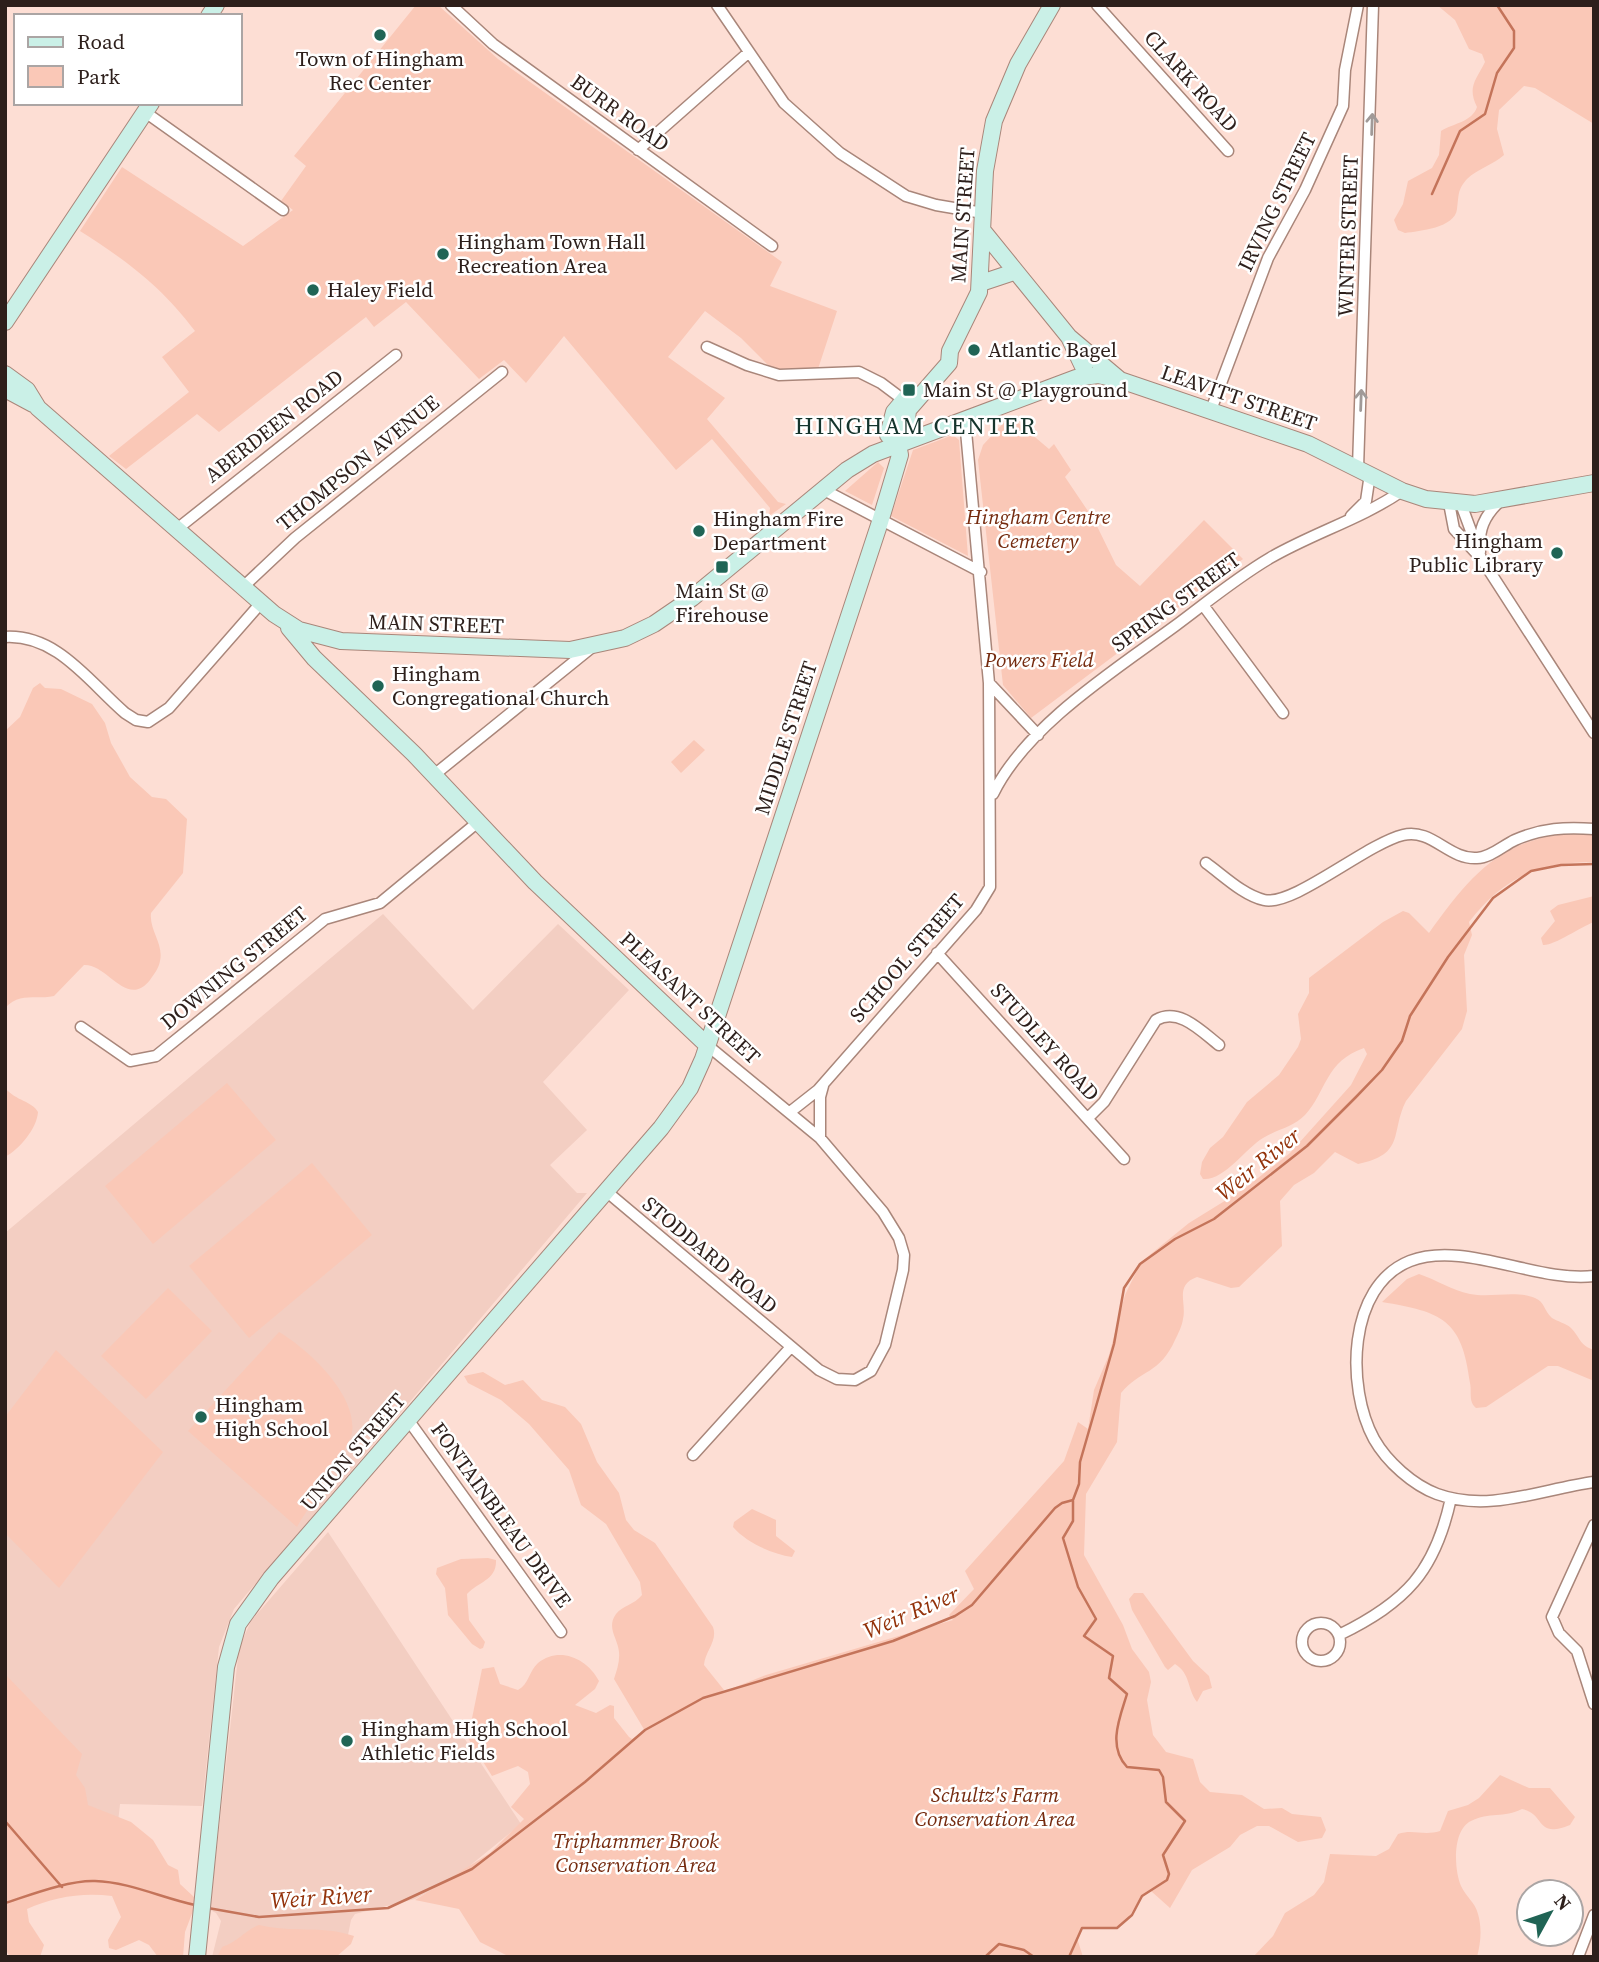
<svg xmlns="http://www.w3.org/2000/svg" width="1599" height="1962" viewBox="0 0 1599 1962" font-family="'Source Serif 4',serif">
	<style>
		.built { fill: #f3cec2 }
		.green { fill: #fac8b7 }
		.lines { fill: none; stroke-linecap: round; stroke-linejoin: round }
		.stream { stroke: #c4745a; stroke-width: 2.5 }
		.street-casing { stroke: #a9867a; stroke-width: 13 }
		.secondary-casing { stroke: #a9867a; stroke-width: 18 }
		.street { stroke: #fff; stroke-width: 10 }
		.secondary { stroke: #caf0e7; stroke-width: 16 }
		.oneway { stroke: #a09a98 }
		.poi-dot { fill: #206455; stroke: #fff; stroke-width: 2.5 }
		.labels { text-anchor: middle; stroke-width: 5; stroke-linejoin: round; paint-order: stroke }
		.poi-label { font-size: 21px; fill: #2d1f1b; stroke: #fff; text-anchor: start }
		.street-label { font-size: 21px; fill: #2d1f1b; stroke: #fff }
		.park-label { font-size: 21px; font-style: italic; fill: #752b0f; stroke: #fff }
		.water-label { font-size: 23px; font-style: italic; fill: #93320a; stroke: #fff }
		.quarter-label { font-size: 24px; letter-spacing: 2px; fill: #15342c; stroke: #fff }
	</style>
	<rect width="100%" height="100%" fill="#fdded4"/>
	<path class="built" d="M383,914l90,96 85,-86 71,66 -86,92 44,48 -37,35 27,28h10l-353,416 -15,38 -17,159 -82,-2 -9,82 -106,-65v-588z
		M328,1532l193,292 -65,53 -41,22 -60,15 -4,6 -4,20 -15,17h-120l9,-36 -5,-8 -6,-3 29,-262 12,-27z"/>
	<path class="green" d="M416,5h22l60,54 284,203 -12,24 67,25 -19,58h-46l-31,-31 -36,-27 -37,46 57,41 -18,21 71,83 8,2 -17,12 1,-8 -58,-69 -36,31 -112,-134 -38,47 -22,-23 -25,19 -73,-77 -32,25 -8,-10 -147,115 -22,-18 -71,55 -17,-13 80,-64 -27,-35 33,-26c-34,-45 -68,-70 -115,-100l42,-64 121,79 50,-36 -12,-9 25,-35 -12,-10z
		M1437,5h157v119l-59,-36 -11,-2 -25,24 -2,19 7,26c-11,10 -27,14 -37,24 -10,11 -8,17 -10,30 -2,19 -38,22 -52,24l-7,-3 -4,-10 9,-16 5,-23 24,-13 7,-13 2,-24c13,-8 31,-9 36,-24 -10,-20 -1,-27 8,-45l-3,-8 -13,-5 -14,-29z
		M1010,416l39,33 5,-5 17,26 -6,7 29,43 22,45 24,21 64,-66 39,39 -212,159 -28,-33 -25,-225 5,-15z
		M953,435l6,5 9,116 -77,-40 22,-66z
		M878,462l6,6 -12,37 -27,-14z
		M40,683l5,5 16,1 31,15 13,19 6,20 19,34 22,20 14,2 21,20 -4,54 -32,40c-2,17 13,31 9,48 -1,7 -6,13 -10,19 -23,29 -42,-16 -66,-15l-30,31c-18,4 -34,-4 -49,12v-277l15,-14 13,-29z
		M694,740l11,10 -24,23 -10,-11z
		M1573,834l21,1v27c-56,0 -91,16 -125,60l3,13 -8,20 3,56 -5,18 -56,72c-16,32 0,53 -48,63l-23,-12 -21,21 -20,12 -14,16 2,45 -43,41 -8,1 -34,-11c-23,8 -10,26 -14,42 -1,7 -5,15 -8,21 -15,34 -35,30 -54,53l-4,49 -31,52 -2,61 39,70 9,24 17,23 2,10 -4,18 6,35 13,17 27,7 7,23 10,10 32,3 22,14 18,-1 10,6 29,3 5,13 -4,8 -24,4 -29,-16h-12l-17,9 -10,12 -38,23 -22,38 -19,-17c-16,8 -18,27 -34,37h-35l-5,10 6,19h-573l-30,-15 -21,-33 -44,-9 75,-47 34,-34 -13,-12 19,-23 -2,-12 -10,-6 -26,10 -24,-38 14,-69 12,-2 6,17 18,6c11,-6 11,-19 20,-27 21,-17 49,-5 61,18l-4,8 -20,16 21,8 14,-8 4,1v12l15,19 3,2 13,-8 -31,-52c3,-9 6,-18 5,-27 -1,-14 -13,-24 -3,-38 7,-9 18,-9 26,-19l-2,-13 -34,-58 -25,-19 -12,-35 -40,-46 -28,-24 -33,-17 -4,-7 19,-4 22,13 18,-5 19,20 23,7 16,17 16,38 22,31 7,27 8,10 21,13 58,84c5,14 -8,24 -9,38l20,25 -24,11 66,-26 187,-55 -4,-5 25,-26 -9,-18 99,-110 14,-39 10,7 6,-39 15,-35 16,-60 16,-33 48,-39 55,-34 46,-36 61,-68 16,-31 -3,-6c-39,13 -38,45 -59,67 -12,12 -27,14 -42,23 -17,10 -39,43 -60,41l-3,-5 2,-12 8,-14 13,-11 24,-35 32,-27 19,-28 3,-8 -3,-25 11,-21v-15l74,-56 20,-11 6,2 20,20c39,-54 71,-96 144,-99z
		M1594,896v26c-14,5 -40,24 -51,23l-2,-7 14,-17 -5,-10 8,-6z
		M227,1083l49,57 -123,104 -48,-58z
		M5,1088c11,13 27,13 33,24 -1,16 -18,37 -33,45z
		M312,1163l60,72 -123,103 -60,-72z
		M1419,1274c18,6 32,16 51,20 21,4 46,-4 65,4 10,4 9,13 17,20 6,4 14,5 19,10 9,9 8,17 23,22v31l-36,-15h-10l-62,41 -10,1c-8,-7 -4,-16 -6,-25 -8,-64 -28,-71 -88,-81l25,-23z
		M168,1288l44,43 -66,68 -45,-43z
		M279,1332c29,17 79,63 73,101 -3,14 -45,77 -55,94l-109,-96z
		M56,1350l107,102 -104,136 -54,-55v-116z
		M752,1509l24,11v16l19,15 -3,6c-20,-3 -45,-14 -59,-30l1,-5z
		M488,1558l8,2c1,20 -18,22 -29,34l2,26 16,22 -2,6 -3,1 -8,-5 -24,-29 -3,-27 -9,-14 1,-6 24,-9z
		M1134,1593h9l50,68 16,15 3,12 -9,3 -6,11c-10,-13 -6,-28 -22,-38l-7,6 -3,-3 -33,-57 -3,-11z
		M5,1674l77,80 -6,21 9,13 3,17 43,17 22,18 15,25 10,5 2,14 14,13 2,6 -11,29 -2,25h-25l-9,-12 -10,-5 -23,10 -7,-2 -1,-8 13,-23 -9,-21c-29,-4 -59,1 -85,13l2,13 15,23 -4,12h-30l-5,-8z
		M1500,1775l29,13h21l25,29 -5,8c-35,14 -24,-11 -48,-16 -18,9 -33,3 -51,12 -19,9 -17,49 -10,65 5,11 14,16 17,28 4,14 3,28 -1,43h-224l20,-21 12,-23 29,-18 10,-13 6,-28 46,2 13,-7 9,-15c15,-5 26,2 42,-3l8,-20 20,-6 11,-7z
		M259,1925c32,8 63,0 95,11l-3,8 -15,13h-119l5,-10c16,-5 23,-17 37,-22z"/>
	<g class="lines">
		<path class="stream" d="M1432,194l28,-63 25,-17 12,-41 17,-25v-17l-17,-26
			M5,1821l57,66
			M5,1903c25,-8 64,-23 90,-22 34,1 67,17 100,24
			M208,1908l51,9 129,-9 84,-39 113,-87 60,-52 58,-32 190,-57 62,-25 17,-11 83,-97 7,-5 11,-3 6,-16 1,-22 34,-118 10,-56 16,-24 35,-25 39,-20 93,-73 49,-49 26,-27 20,-29 8,-25 38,-59 45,-59 38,-27 30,-6 33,-1
			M985,1957l14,-13 25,6 10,7
			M1069,1957l13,-29h35l15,-13 10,-19 25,-16 2,-6 -6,-19 22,-34 -19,-19 -3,-25 -4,-7 -32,-3c-20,-21 -7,-50 0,-73l-18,-16 4,-22 -29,-20 12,-17 -18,-32 -15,-49 10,-17v-20"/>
		<defs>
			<path id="street" d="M451,5l42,39 279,202
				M717,5l67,98 56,50 66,43 30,9 47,8
				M1097,5l131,146
				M145,112l138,98
				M638,150l111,-98
				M707,347l40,18 32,10 80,-3 22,11 28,21
				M1211,410l57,-152 37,-68 38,-84 2,-36 13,-65
				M1358,468l15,-463
				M824,490l157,82
				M1449,503l5,26 25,27
				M1461,504l20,54 113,175
				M1351,516l15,-15 4,-27
				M177,529l219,-174
				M1480,552c-2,-22 4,-36 20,-51
				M243,587l52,-49 207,-166
				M1203,605l80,108
				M5,637c52,-3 84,45 120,76l11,7 12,2 21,-14 92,-105
				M989,683l49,52
				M434,775l157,-127
				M993,794c33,-68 122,-124 182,-168 31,-23 61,-48 95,-68 43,-25 91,-39 132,-67
				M1206,863c18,13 37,32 58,37 29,7 102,-56 139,-65 29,-7 46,25 74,23 13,0 27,-13 38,-18 27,-12 51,-13 79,-11
				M937,953l187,206
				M81,1027l49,34 26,-5 169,-137 55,-16 98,-81
				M790,1112l28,-22 158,-180 14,-23 -1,-204 -24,-263
				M1088,1118l16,-16 52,-82c23,-13 45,11 63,25
				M820,1138v-41l3,-11
				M606,1191l213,179 18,9 18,1 16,-9 14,-26 18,-75 1,-15 -5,-17 -16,-26 -63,-74 -113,-93
				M1594,1276c-57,7 -130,-36 -184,-15 -63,25 -64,127 -36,178 13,23 39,46 63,55 52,19 105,-5 157,-12
				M409,1421l152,211
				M693,1455l97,-107
				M1594,1525l-42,92 7,16 18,18 17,53
				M1302 1642a19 19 0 1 1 38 0a19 19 0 1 1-38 0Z
				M1339,1635c67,-33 96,-63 112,-137
				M1578,1957l16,-42"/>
			<path id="secondary" d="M209,16l7,-11
				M983,231l86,106 18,38
				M981,283l33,-11
				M5,322l146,-219
				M1069,337l51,43 188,64 94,47 24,8 49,5 119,-21
				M5,374l22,16 11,18 236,206 25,16 42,11 229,9 55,-12 29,-14 38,-26 155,-128 26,-16 203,-76 22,-3 22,5
				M5,389l28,15
				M898,444l8,-16 2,-18 41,-47 1,-12 29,-59 6,-121 9,-50 24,-57 34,-59
				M898,444l-10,-9 6,-23 17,-20
				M289,628l25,30 100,96 121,128 172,163
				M197,1957l29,-290 12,-43 33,-46 390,-450 29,-40 13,-29 177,-537 20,-67 -2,-11"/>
		</defs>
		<use href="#street" class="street-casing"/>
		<use href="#secondary" class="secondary-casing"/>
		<use href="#street" class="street"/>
		<use href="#secondary" class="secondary"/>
	</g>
	<defs><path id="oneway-shaft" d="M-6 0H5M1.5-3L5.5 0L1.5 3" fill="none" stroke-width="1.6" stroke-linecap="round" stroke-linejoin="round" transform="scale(1.75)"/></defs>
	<g class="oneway">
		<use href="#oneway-shaft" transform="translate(1372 124) rotate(-88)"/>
		<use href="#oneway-shaft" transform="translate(1361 400) rotate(-88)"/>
	</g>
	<g class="poi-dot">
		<circle cx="380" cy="35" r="7"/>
		<circle cx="443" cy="254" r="7"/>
		<circle cx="313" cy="290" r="7"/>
		<circle cx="974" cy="350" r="7"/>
		<rect x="902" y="383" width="14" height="14" rx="3.5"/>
		<circle cx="699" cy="531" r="7"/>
		<circle cx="1557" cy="553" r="7"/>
		<rect x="715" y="560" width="14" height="14" rx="3.5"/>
		<circle cx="378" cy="686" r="7"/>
		<circle cx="201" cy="1417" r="7"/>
		<circle cx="347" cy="1741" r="7"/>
	</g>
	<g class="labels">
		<g class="poi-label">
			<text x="380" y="66" text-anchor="middle">Town of Hingham<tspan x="380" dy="24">Rec Center</tspan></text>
			<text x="457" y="249">Hingham Town Hall<tspan x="457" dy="24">Recreation Area</tspan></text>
			<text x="327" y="297">Haley Field</text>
			<text x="988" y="357">Atlantic Bagel</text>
			<text x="923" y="397">Main St @ Playground</text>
			<text x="713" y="526">Hingham Fire<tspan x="713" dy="24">Department</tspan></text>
			<text x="1543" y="548" text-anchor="end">Hingham<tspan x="1543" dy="24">Public Library</tspan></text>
			<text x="722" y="598" text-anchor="middle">Main St @<tspan x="722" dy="24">Firehouse</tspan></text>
			<text x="392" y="681">Hingham<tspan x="392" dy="24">Congregational Church</tspan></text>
			<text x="215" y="1412">Hingham<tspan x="215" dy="24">High School</tspan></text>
			<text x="361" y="1736">Hingham High School<tspan x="361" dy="24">Athletic Fields</tspan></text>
		</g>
		<g class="street-label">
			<text transform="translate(1191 81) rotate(48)" y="7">CLARK ROAD</text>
			<text transform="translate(620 113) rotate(36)" y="7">BURR ROAD</text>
			<text transform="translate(1277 202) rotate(-64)" y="7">IRVING STREET</text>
			<text transform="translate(963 215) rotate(-86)" y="7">MAIN STREET</text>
			<text transform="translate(1348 236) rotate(-88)" y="7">WINTER STREET</text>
			<text transform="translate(1239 398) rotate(19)" y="7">LEAVITT STREET</text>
			<text transform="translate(274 426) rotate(-38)" y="7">ABERDEEN ROAD</text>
			<text transform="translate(358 463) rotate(-39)" y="7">THOMPSON AVENUE</text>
			<text transform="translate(1176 602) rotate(-36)" y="7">SPRING STREET</text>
			<text transform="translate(436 624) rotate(2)" y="7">MAIN STREET</text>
			<text transform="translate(786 738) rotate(-72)" y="7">MIDDLE STREET</text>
			<text transform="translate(907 958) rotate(-49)" y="7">SCHOOL STREET</text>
			<text transform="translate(234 968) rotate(-39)" y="7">DOWNING STREET</text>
			<text transform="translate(690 998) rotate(43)" y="7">PLEASANT STREET</text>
			<text transform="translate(1045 1042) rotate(48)" y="7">STUDLEY ROAD</text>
			<text transform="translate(710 1255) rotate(40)" y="7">STODDARD ROAD</text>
			<text transform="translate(353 1452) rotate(-49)" y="7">UNION STREET</text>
			<text transform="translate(501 1515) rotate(54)" y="7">FONTAINBLEAU DRIVE</text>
		</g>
		<g class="park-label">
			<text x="1038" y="524">Hingham Centre<tspan x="1038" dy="24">Cemetery</tspan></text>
			<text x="1039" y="667">Powers Field</text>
			<text x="995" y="1802">Schultz's Farm<tspan x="995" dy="24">Conservation Area</tspan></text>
			<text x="636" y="1848">Triphammer Brook<tspan x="636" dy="24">Conservation Area</tspan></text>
		</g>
		<g class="water-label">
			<text transform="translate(1258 1164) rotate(-39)" y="8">Weir River</text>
			<text transform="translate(911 1612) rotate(-23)" y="8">Weir River</text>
			<text transform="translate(321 1897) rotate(-4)" y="8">Weir River</text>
		</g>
		<g class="quarter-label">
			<text x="916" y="434">HINGHAM CENTER</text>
		</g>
	</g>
	<rect width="1599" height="1962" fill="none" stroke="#2d1f1b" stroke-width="14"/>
	<rect x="14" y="14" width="228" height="91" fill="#ffffff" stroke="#aba5a4" stroke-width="2"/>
	<rect x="28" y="37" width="35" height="10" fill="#caf0e7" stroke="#aba5a4" stroke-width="2"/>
	<text x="77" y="49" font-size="21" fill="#2d1f1b">Road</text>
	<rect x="28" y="66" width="35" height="21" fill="#fac8b7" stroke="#aba5a4" stroke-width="2"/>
	<text x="77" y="84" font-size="21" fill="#2d1f1b">Park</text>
	<g transform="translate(1550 1913) rotate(50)"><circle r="33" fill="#ffffff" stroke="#aba5a4" stroke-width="2"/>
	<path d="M0-5L12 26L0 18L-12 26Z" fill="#206455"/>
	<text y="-10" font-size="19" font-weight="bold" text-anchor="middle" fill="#2d1f1b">N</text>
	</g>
</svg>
